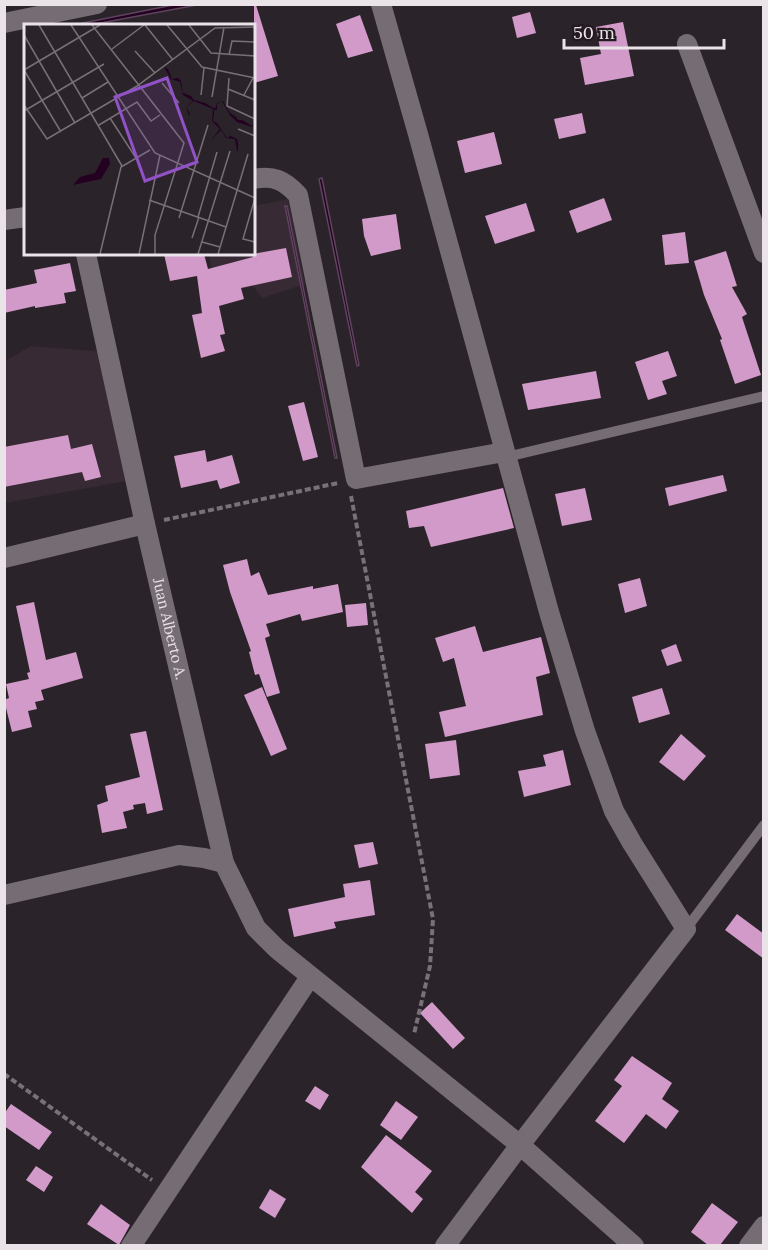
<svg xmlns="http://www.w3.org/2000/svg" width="768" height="1250" viewBox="0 0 768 1250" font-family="Lora,serif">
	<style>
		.built { fill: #372a35 }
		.water { fill: #240021; stroke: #5f445d; stroke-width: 1.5 }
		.building { fill: #d19ac8 }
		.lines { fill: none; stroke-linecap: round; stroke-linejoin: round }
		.path { stroke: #787177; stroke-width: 4; stroke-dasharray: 6 3; stroke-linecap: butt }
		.service { stroke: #766c74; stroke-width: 10 }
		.minor { stroke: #766c74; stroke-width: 20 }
		.labels { text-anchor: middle; stroke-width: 6; stroke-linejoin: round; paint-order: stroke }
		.street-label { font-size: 15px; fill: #eae4e9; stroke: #221a20 }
		.inset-road { fill: none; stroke: #777076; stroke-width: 1.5 }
		.view { fill: #9151c7; fill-opacity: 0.15; stroke: #9151c7; stroke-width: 3 }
		.inset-edge { fill: none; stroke: #eae4e9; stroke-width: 3 }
	</style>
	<rect width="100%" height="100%" fill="#2b232a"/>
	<path class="built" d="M288,199l17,85 -43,14 -9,-12 -37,9 -7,-41h45v-48z
		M31,346l74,6 21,129 -121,22v-142z"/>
	<path class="water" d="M178,4l19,1 -107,20h-17z
		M322,178l37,187 -2,1 -38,-187z
		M285,206h2l50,252h-2z"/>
	<path class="building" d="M254,5h2l22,71 -24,7z
		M530,12l6,21 -19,5 -5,-21z
		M360,15l13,36 -25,7 -12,-34z
		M623,22l11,54 -49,9 -5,-27 21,-4 -5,-27z
		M582,113l4,20 -27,6 -5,-20z
		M494,132l8,32 -37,9 -8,-32z
		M604,198l8,22 -35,13 -8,-22z
		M526,203l9,28 -40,13 -10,-28z
		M396,214l5,35 -30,7 -7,-20 -2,-17z
		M685,232l4,31 -24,2 -3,-30z
		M286,248l6,29 -51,11 3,11 -25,7 6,28 -5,1 5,16 -24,7 -9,-43 10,-2 -5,-37 -27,5 -6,-27h40l4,15 45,-12 -1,-3z
		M726,251l11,35 -5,1 15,27 -5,3 19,58 -26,9 -15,-44 2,-1 -18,-44 -10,-34z
		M70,263l6,28 -12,2 2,10 -31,5v-2l-31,7v-23l33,-7 -3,-13z
		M668,351l9,25 -15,5 5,13 -19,6 -13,-38z
		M596,371l5,27 -73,12 -6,-26z
		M304,402l14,55 -15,4 -15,-55z
		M68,435l3,14 21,-5 9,33 -16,4 -3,-9 -78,15v-40z
		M205,450l2,12 25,-7 8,28 -20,6 -3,-9 -36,8 -7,-32z
		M723,475l4,16 -58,15 -4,-18z
		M503,488l11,40 -83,19 -7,-21 -15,2 -3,-17z
		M585,488l7,32 -30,6 -7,-32z
		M247,559l4,17 8,-4 9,23 45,-9v3l25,-5 5,28 -41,9 -2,-7 -34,10 4,12 -5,2 15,55 -13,4 -8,-23 -4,1 -6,-23 2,-1 -21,-59 -7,-27z
		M640,578l7,28 -22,7 -7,-29z
		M34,602l12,58 30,-8 7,26 -42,12 3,10 -9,2 2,7 -9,2 4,16 -20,5 -8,-32 5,-2 -3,-14 23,-5 -2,-6 3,-1 -14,-66z
		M366,603l2,22 -21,2 -2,-22z
		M475,626l8,26 58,-15 9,36 -14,4 7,38 -98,22 -6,-25 27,-6 -12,-48 -11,4 -8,-24z
		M676,644l6,17 -15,5 -6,-16z
		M262,687l25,62 -16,7 -27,-61z
		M662,688l8,26 -31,9 -7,-26z
		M146,731l17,79 -16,4 -2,-11 -12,2 1,4 -11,3 4,16 -25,5 -5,-28 11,-4 -3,-15 35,-9 -10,-43z
		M681,734l25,22 -22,25 -25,-19z
		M456,740l4,35 -30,4 -5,-35z
		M563,750l8,35 -47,12 -6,-26 28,-5 -3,-11z
		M373,842l5,22 -19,4 -5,-23z
		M370,880l5,35 -41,7 2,6 -42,9 -6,-28 57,-12 -2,-13z
		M737,914l27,20v25l-39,-29z
		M432,1002l33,36 -12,11 -33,-36z
		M632,1056l40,27 -10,16 17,12 -13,18 -20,-15 -22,29 -29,-22 27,-35 -8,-6z
		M315,1086l14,9 -9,15 -15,-9z
		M396,1101l22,16 -17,23 -21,-15z
		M11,1104l41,28 -13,18 -35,-24v-12z
		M386,1135l46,36 -17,21 8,7 -11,14 -51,-46z
		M36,1166l17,11 -9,15 -18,-12z
		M270,1189l16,10 -11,19 -16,-10z
		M712,1203l26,19 -18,23h-12l-17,-13z
		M101,1204l29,21 -11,20 -32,-21z"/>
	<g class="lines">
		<path class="path" d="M351,496l82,423 -3,47 -16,68
			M164,520l174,-37
			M4,1074l148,106"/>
		<path class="service" d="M506,457l258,-61
			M686,929l78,-104"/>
		<g class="minor">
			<path d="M381,4l37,130 131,478 36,119 29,80 18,32 54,86 -166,216 -75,101"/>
			<path d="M4,23l93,-19"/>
			<path d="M687,44l77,209"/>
			<path d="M254,179c19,-4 30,1 44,16l58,284 148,-27"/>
			<path d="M4,220l22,-3"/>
			<path id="s1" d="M86,254l59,270 79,339 32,65 21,21 243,196 114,101"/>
			<path d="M4,558l141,-34"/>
			<path d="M4,895l175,-40 25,3 20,5"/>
			<path d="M131,1246l179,-269"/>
			<path d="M749,1246l15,-20"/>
		</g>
	</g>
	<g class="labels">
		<g class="street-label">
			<text dy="5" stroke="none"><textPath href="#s1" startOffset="384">Juan Alberto A.</textPath></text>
		</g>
	</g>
	<g transform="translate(24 24)">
		<rect width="231" height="231" fill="#2b232a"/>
		<path d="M140,43l4,2 4,10 6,-1 3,3 2,12 8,3 3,4 11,3 10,6 2,-6 6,-2 7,12 6,4 2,3h4l10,6 3,-5 -3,6 -15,-5 -7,-7 -8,-14 -5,3v6h-3v4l-1,7 4,2 10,15 4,-2 6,3 1,5v7l17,1 -18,-1 -2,-12 -9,-1 -5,-8 -10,10h-7h7l9,-11 -8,-8 1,-12 -19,-8 -8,6 4,7 -1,2 -3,-9 7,-6 -10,-6 -3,-13 -9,-3zM79,134h6l1,6 -9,15 -28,6 7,-8 15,-4z" fill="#240021"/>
		<path class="inset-road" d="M15,1l83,141M47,1l84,128 100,45 -12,41 12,3M68,1l92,118 -29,92v19M121,1l28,35M143,1l35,42 53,11M165,1l22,28 44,3M0,11l51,88M88,25l32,-24M111,27l20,22M205,31l3,-14 23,1M0,46l76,-45M0,46l37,62M205,54l-2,28 28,13M138,59l17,20M204,65l27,11M177,71l3,-27M220,71l9,-17M188,73l12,-70M58,74l26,-16M0,81l23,34 90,-53 78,-58 40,-1M0,87l80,-47M86,94l26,40M75,101l38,-23 14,19 9,-6M214,105l17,7M125,176l77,27M174,193l19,-65M155,194l29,-93M168,214l7,-21M178,218l18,5M76,230l21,-87 29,-17M115,230l21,-99M174,230l32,-103M194,230l30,-100"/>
		<path class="view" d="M143,54l30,84 -52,19 -30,-84z"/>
		<rect width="231" height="231" class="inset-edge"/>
	</g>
	<rect width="768" height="1250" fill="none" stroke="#eae4e9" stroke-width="12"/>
	<path d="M564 39v9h160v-9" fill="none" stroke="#eae4e9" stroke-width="3"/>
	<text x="573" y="39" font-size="18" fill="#eae4e9" stroke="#221a20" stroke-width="4.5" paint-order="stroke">50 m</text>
</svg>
